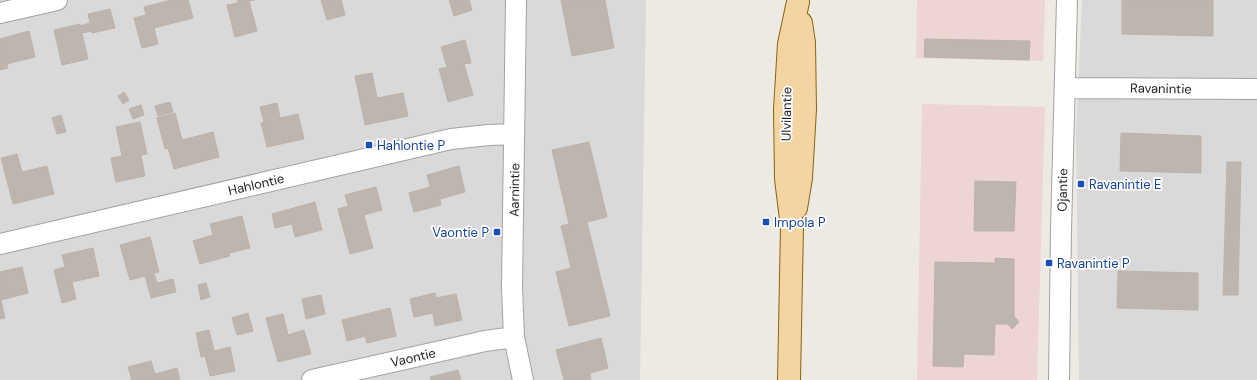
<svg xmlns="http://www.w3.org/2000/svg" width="1257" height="380" viewBox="0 0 1257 380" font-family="'DM Sans',sans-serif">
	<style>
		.residential { fill: #dad9d9 }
		.commercial { fill: #edd5d3 }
		.building { fill: #bdb6b0; stroke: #bdb2a7 }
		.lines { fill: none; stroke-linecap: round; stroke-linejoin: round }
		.minor-casing { stroke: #a3a3a3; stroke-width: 22 }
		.major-casing { stroke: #88650d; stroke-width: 24 }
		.minor { stroke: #fff; stroke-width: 20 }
		.major { stroke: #f3d4a2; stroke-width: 22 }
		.transit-dot { fill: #1a4fb4; stroke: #fff; stroke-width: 1.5 }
		.labels { text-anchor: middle; stroke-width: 3.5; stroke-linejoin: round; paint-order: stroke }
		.street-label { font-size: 13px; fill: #1c1c1c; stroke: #fff }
		.transit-label { font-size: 13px; fill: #164399; stroke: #fff; text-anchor: start }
	</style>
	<rect width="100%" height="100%" fill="#edeae3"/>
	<path class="residential" d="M0,0h646l-6,380h-640z
		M1082,0h175v380h-178l-3,-250z"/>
	<path class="commercial" d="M917,0h128l-2,61 -127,-3z
		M922,104l123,3 -8,273h-120z"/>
	<path class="building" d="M171,0h17l5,18 -39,10 4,16 -16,4 -8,-30 12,-3 -2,-8z
		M237,0h18l-6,1 8,30 -22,6 -8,-32 11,-2z
		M321,0h20l4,15 -18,5z
		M449,0h20l3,10 -18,6z
		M561,0h44l9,48 -42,8z
		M1122,0h91v36l-91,-2z
		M110,9l5,19 -23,5v-2l-10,2 6,26 -26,6 -8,-35 26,-6v2l10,-3 -2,-9z
		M29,31l6,26 -28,7 1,4 -8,2v-31z
		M925,39l105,2 -1,19 -105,-3z
		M465,40l6,23 -7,1 9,31 -25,7 -9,-33 8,-2 -6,-20z
		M372,73l5,25 26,-5 5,23 -43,9 -10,-49z
		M124,92l5,8 -6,4 -5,-8z
		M170,102l3,10 -15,4 -3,-10z
		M277,103l3,15 18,-4 6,25 -37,8 -6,-24 3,-1 -4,-15z
		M141,105l3,10 -11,4 -4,-10z
		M175,113l7,27 31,-8 6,25 -45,12 -6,-21 -3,1 -8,-31z
		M61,115l5,17 -9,2 -5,-16z
		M140,122l7,32 -6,1 4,21 -29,6 -5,-24 11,-2 -6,-29z
		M1121,133l80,3v37l-81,-2z
		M589,142l18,75 -20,5 23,94 -41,10 -13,-54 15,-4 -10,-42 8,-2 -17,-74z
		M17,154l5,18 25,-6 7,28 -41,10 -12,-46z
		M1227,162h14l-3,133h-15z
		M459,166l6,26 -25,7 1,6 -27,7 -5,-19 21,-6 -3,-12z
		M975,181l41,1 -2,49h-40z
		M376,187l6,23 -18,5 9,33 -23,6 -12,-45 10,-3 -3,-11z
		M315,202l7,28 -27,7 -3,-13 -17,4 -3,-14z
		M242,216l8,32 -21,5 1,3 -30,8 -7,-23 20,-6 -3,-11z
		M150,237l9,35 -5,1 3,10 16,-4 3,13 -25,6 -6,-22 -15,4 -10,-35z
		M93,248l6,28 -27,6 4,17 -14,4 -8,-33 11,-3 -3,-12z
		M995,258l19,1v57l5,6 -7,7 -4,-5h-13l-1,31 -30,-1 -1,13 -30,-1 2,-104 60,1z
		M22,267l6,26 -27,7 4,18 -5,1v-47z
		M1118,271l80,2v37l-81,-2z
		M206,283l4,14 -9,3 -3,-15z
		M435,293l1,5 20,-4 6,26 -27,6 -2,-13 -19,4 -4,-18z
		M321,295l4,19 -19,5 -4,-20z
		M390,308l6,28 -29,7 -2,-7 -18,5 -5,-21z
		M248,313l5,18 -16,4 -5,-17z
		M283,314l5,21 16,-5 7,24 -33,8 -12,-44z
		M209,330l5,21 16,-4 5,24 -25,5 -5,-20 -4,1 -5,-24z
		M601,338l7,30 -18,5 1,7h-27l-8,-30z
		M151,361l4,13 22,-6 3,12h-48l-4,-13z
		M458,370l3,10h-30l-1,-3z"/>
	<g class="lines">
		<defs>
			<path id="minor" d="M516,0l-4,288 2,49 9,43
				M0,13l57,-13
				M1065,88l192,1
				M0,244l451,-105 38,-4 25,-1
				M312,380l173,-39 29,-4
				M1059,380l2,-150 6,-230"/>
			<path id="major" d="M796,208l5,-30 4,-69 -1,-66 -3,-20
				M789,380l3,-153 -6,-48 -1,-70 4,-65 9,-42"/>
		</defs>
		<use href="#minor" class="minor-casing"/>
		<use href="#major" class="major-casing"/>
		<use href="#minor" class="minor"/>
		<use href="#major" class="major"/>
	</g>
	<g class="transit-dot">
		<rect x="365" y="141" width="8" height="8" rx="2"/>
		<rect x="1077" y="180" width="8" height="8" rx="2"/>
		<rect x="762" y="218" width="8" height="8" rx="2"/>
		<rect x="493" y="228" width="8" height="8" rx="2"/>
		<rect x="1045" y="259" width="8" height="8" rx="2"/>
	</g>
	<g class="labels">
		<g class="street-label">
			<text transform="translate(1161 88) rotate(1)" y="5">Ravanintie</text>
			<text transform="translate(786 114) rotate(-89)" y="5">Ulvilantie</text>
			<text transform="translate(256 184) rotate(-13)" y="5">Hahlontie</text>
			<text transform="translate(514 190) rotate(-89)" y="5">Aarnintie</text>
			<text transform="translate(1062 190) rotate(-89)" y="5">Ojantie</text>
			<text transform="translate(413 357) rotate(-13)" y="5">Vaontie</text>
		</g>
		<g class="transit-label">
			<text x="377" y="150">Hahlontie P</text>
			<text x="1089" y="189">Ravanintie E</text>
			<text x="774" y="227">Impola P</text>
			<text x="489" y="237" text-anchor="end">Vaontie P</text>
			<text x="1057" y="268">Ravanintie P</text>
		</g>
	</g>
</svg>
